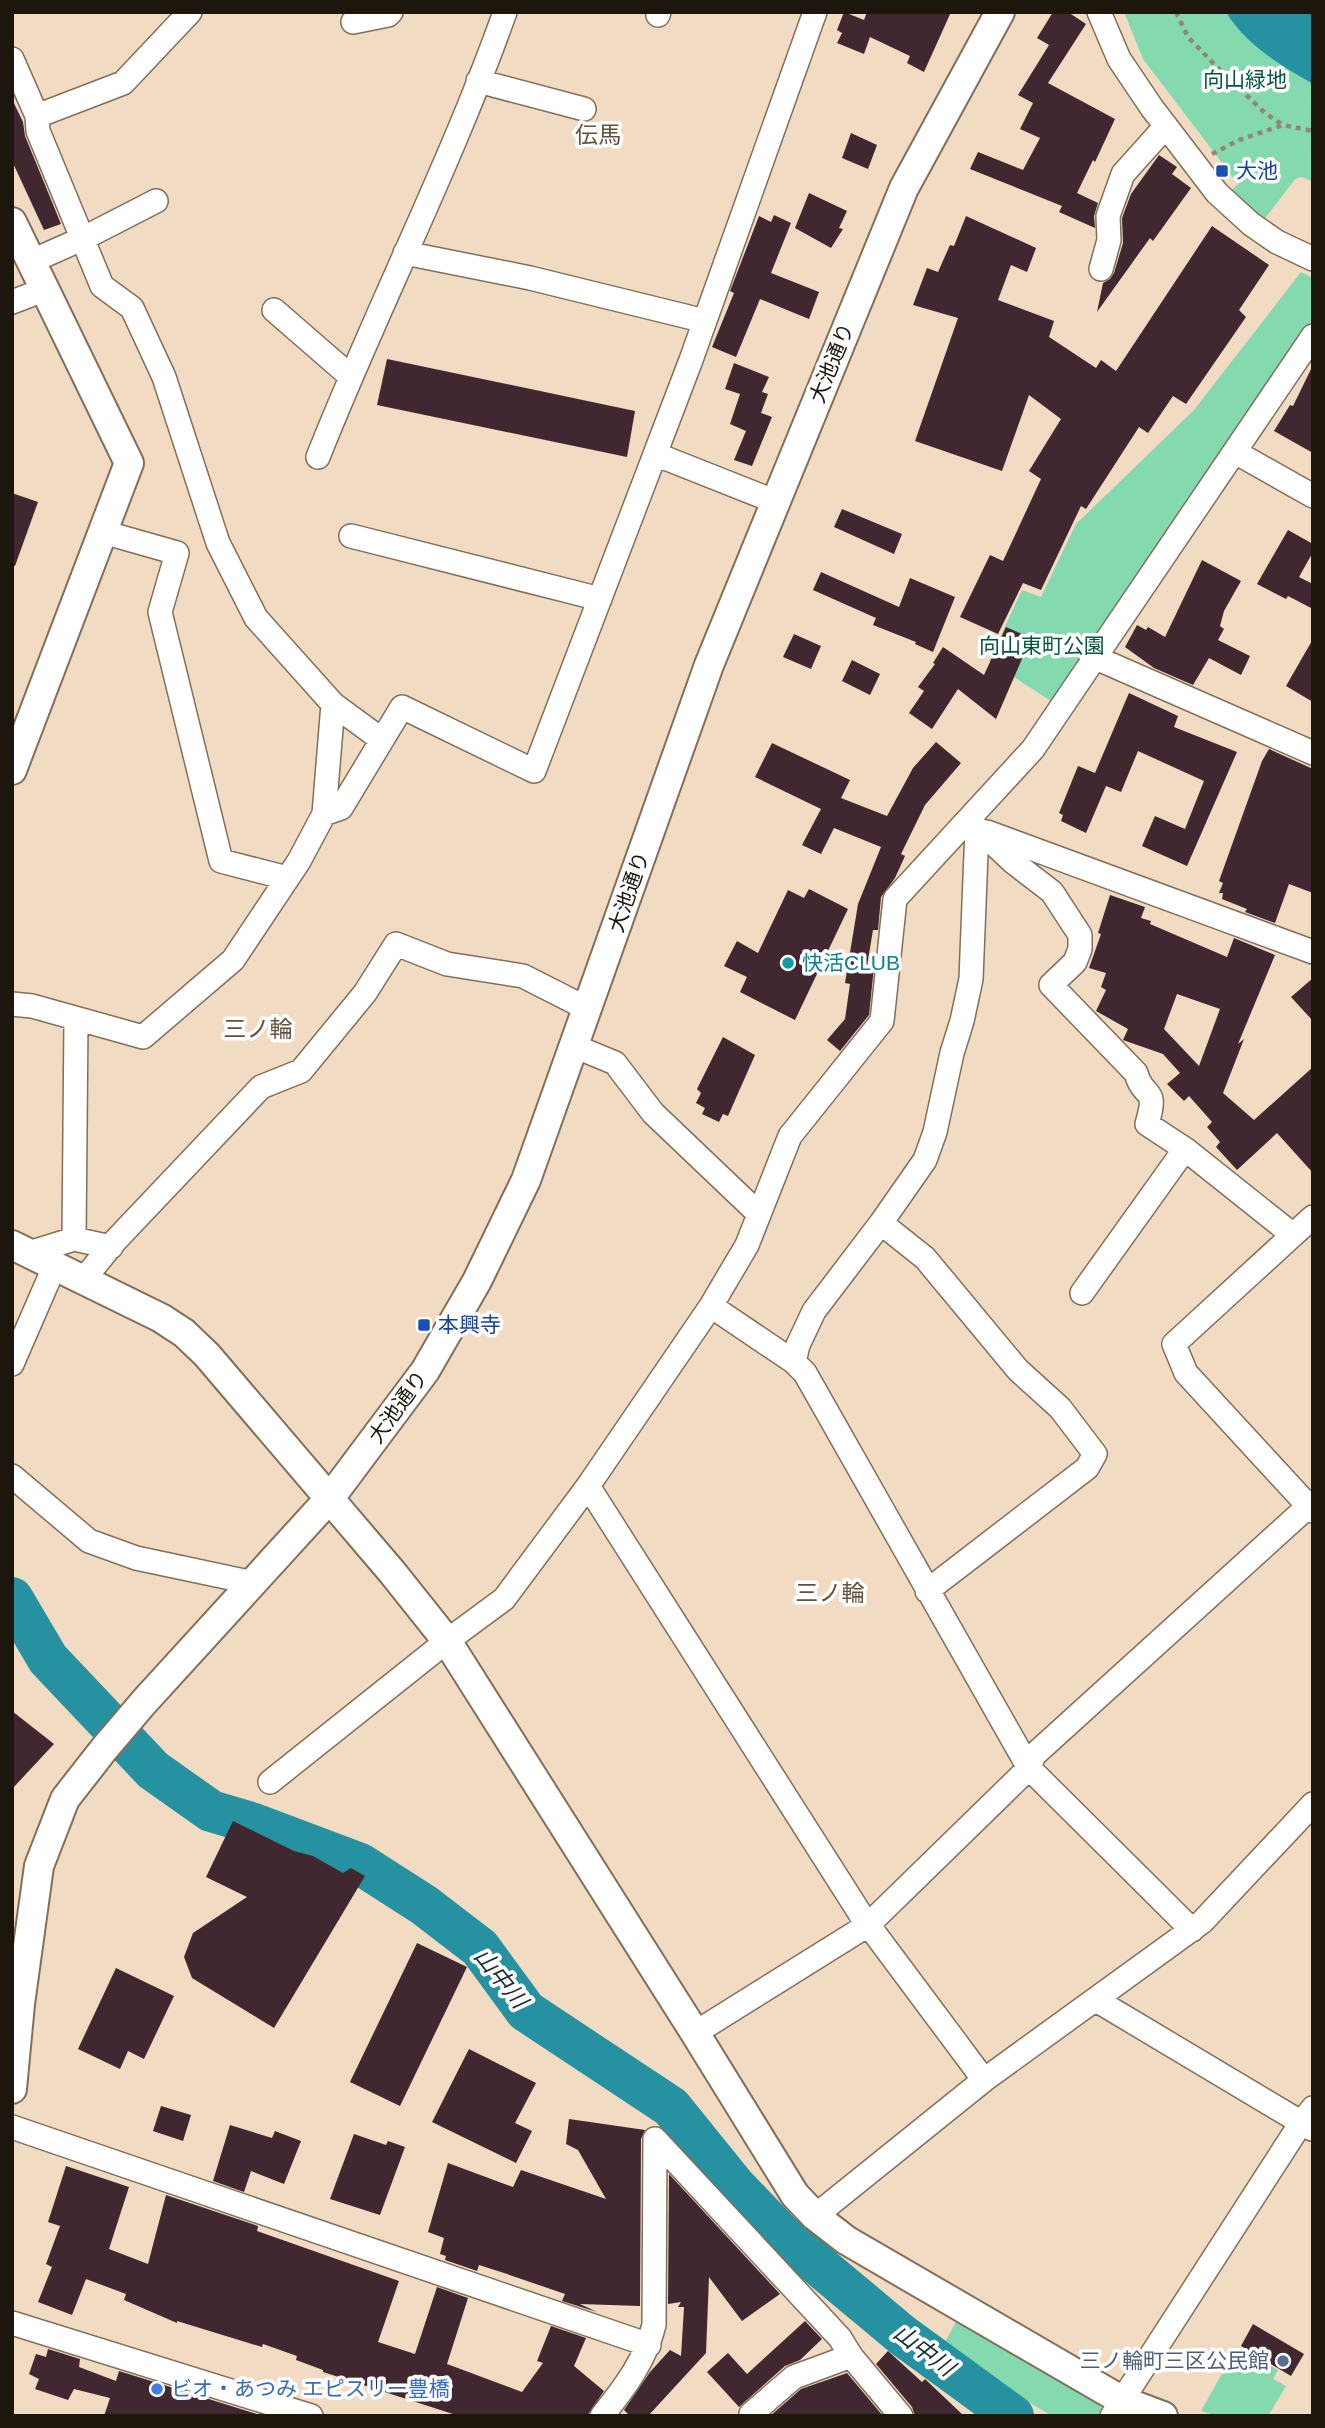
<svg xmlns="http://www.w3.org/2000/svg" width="1325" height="2428" viewBox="0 0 1325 2428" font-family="Arial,'Noto Sans JP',sans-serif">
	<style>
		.green { fill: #85d9af }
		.water { fill: #2691a0 }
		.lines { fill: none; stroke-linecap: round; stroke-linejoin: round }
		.river { stroke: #2691a0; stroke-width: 42 }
		.building { fill: #412730; fill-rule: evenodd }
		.minor-casing { stroke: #826f59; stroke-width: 26 }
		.tertiary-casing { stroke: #826f59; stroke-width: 32 }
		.path { stroke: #958574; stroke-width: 4.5; stroke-dasharray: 5 5; stroke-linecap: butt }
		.minor { stroke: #fff; stroke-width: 23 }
		.tertiary { stroke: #fff; stroke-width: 28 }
		.transit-dot { fill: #1a4fb4; stroke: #fff; stroke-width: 2.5 }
		.culture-dot { fill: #0f9aa8; stroke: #fff; stroke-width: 2.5 }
		.service-dot { fill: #5c6f8a; stroke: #fff; stroke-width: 2.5 }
		.shop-dot { fill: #3f7fe0; stroke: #fff; stroke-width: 2.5 }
		.labels { text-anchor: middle; stroke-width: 7; stroke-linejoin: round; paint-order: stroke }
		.park-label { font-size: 21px; fill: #035739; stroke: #fff }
		.transit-label { font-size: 21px; fill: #164399; stroke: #fff; text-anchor: start }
		.street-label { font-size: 21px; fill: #1d160d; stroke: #fff }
		.culture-label { font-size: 21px; fill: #0d838f; stroke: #fff; text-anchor: start }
		.service-label { font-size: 21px; fill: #4e5e75; stroke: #fff; text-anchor: end }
		.shop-label { font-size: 21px; fill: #366cbe; stroke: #fff; text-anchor: start }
		.neighbourhood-label { font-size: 23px; fill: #63513c; stroke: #fff }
		.water-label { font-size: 23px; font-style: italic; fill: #182f32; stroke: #fff }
	</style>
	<rect width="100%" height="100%" fill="#f1dbc3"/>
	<path class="green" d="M1124,12h189v170l-11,-5 -7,2 -31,41 -32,-30 6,-6 -95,-125z
		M1301,272l12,6v41l-249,369 -13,13 -62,-40 33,-71 19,7 35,-73 118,-114z
		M957,2320l141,83 5,8 -3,5h-48l-37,-22 -71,-50z
		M1237,2347l41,23 -5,9 13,7 -18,30h-51l-16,-5z"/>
	<path class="water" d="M1226,12h87v72c-34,-20 -66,-38 -87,-72z"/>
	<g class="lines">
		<path class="river" d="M12,1598l36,61 105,111 58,41 40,12 109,41 64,41 56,43 46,63 145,96 63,78 46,48 122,102 111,81"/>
	</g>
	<path class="building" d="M844,12l20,8 3,-8h84l-27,60 -17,-9 3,-7 -40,-19 -6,17 -27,-11 5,-10 -5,-3z
		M1053,12h15l18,12 -38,59 67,36 -20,43 -2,-2 -16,33 21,10 -4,13 1,12 -36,-16 3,-6 -92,-37 8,-17 45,18 17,-32 -20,-9 13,-26 -15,-8 31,-50 -12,-7z
		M12,99l11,23 2,14 36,88 -17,6 -32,-69z
		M851,133l26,12 -9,24 -26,-11z
		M1159,155l18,12 -5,7 19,14 -38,53 -3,-3 -53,74 6,-29 7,-4 4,-6 9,-30 -1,-25 9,-24z
		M809,193l38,18 -8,17 4,1 -12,19 -36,-20z
		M774,215l17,8 -20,50 48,19 -10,27 -49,-20 -24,58 -24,-10 22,-54 -4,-2 29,-75 12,6z
		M966,216l70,32 -9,24 -16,-7 -13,35 56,21 -5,16 47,31 5,-8 15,11 96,-145 57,39 -30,45 7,7 -60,87 -13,-8 -25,37 -9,-6 -53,82 -5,-3 -40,84 -18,-7 -25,51 -38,-17 30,-62 13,6 38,-82 -12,-8 32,-52 -32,-24 -27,76 -87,-30 43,-123 -45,-13 14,-37 11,4 12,-27 4,1z
		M387,359l248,52 -8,46 -250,-52z
		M734,363l35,14 -7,15 6,2 -7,19 11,4 -20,49 -18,-6 12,-29 -16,-7 10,-30 -15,-5z
		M1313,365v88l-39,-22 16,-26 3,1z
		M12,493l26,9 -23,64 -3,-1z
		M842,509l60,25 -8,20 -60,-27z
		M1288,530l25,14v8l-14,25 14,7v25l-25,-13 -2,3 -29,-15z
		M1202,560l39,21 -17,30 -4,15 4,3 -6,11 32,16 -9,19 -32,-17 -16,27 -39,-17 -29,-21 12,-22 9,5 2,-3 17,10z
		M821,572l78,35 11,-29 45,19 -22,55 -18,-8 1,-2 -43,-17 3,-7 -63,-28z
		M1006,627l25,11 -35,81 -38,-30 -26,40 -23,-16 15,-22 -6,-4 17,-23 -2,-1 10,-16 41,28z
		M794,634l27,12 -10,23 -28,-12z
		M1313,639v63l-27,-16z
		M852,660l28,14 -10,21 -28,-14z
		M1129,693l49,23 -4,11 63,25 -50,114 -45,-20 13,-30 30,13 19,-48 -66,-30 -17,41 -15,-6 -20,47 -25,-12 2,-6 -4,-2 19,-47 17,7z
		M936,742l25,21 -36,42 -24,49 4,2 -10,22 -14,19 -3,33h-5l-6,36 7,1 -5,48 -29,36 -13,-11 18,-21 5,-35 -5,-1 13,-79 23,-57 -47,-19 -13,26 -19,-9 19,-36 -66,-32 17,-34 78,37 -9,18 46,18 26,-48z
		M1269,749l44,20v124l-24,-9 -14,39 -30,-11 2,-3 -25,-10 1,-6h-4l4,-10 -4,-2 43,-120z
		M809,889l39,20 -53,111 -55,-28 7,-15 -23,-11 13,-25 21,12 30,-63 16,8z
		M1110,895l35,12 -4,11 10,3 -1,3 77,33 7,-19 41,17 -37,89 6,-5 -21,54 31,27 59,-53v106l-36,-40 -40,37 -21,-23 4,-5 -13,-15 5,-5 -23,-26 -5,5 -17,-17 13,-11 -17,-19 -40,-14 5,-11 -32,-18 10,-21 -5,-3 5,-14 -17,-5 12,-34 -3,-1zM1177,994l43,15 -21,57 -35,-37z
		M1313,978v43l-22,-24z
		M723,1037l32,18 -27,61 -5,-2 -4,8 -17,-8 3,-6 -9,-5 5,-10 -4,-4z
		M12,1711l42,33 -42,45z
		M233,1821l61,30 19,5 30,17 8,-5 14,8 -91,152 -82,-50 -8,-21 9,-24 54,-36 -41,-20z
		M417,1943l50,24 -67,139 -50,-24z
		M116,1968l58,28 -30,63 -16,-8 -8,18 -42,-20z
		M469,2049l67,34 -21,40 17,8 -16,32 -84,-41z
		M161,2106l30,9 -8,26 -30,-10z
		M569,2119l76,11 -4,9 -1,167 -60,-2 17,8 -35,-11 3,-7 -61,-21 -25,-8 -2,6 -32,-11 1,-4 -6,-2 4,-16 -16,-6 20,-69 65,24 8,-17 85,29 -28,-49 -12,-6z
		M230,2125l42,13 3,-7 26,10 -17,43 -33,-13 -7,21 -31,-11z
		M354,2134l32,11 2,-4 17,6 -25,68 -50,-16z
		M66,2166l63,21 -20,62 39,15 18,-69 92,31 -1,5 142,50 -21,61 37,12 22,-67 31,11 -21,66 75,28 21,-29 -6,-2 14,-35 35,12 -12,28 30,25 -17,25h-128l-136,-44v-2l-27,-10 1,-4 -34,-12 -1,3 -85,-26v2l-53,-23 2,-6 -40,-15 -14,36 -34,-13 14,-35 -6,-3 14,-38 -12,-4z
		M669,2174l111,120 -38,27 -33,-44 -3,76 -58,63h-18l-6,-6 26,-38 20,-22 11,6 3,-49h-6l3,-5 -13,2z
		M805,2321l17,18 -22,21 -15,6 -46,41 -32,-35 21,-19 19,21z
		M1253,2324l51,30 -13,22 -50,-30z
		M48,2349l32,10 -1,8 37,14 3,-10 144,45h-159l6,-18 -36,-9 -6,11 -33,-11 4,-10 -10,-5 7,-20 10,3z
		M888,2351l34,31 3,-3 39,37h-49l-3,-9 -36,-43z
		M847,2373l36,43h-113l31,-27z"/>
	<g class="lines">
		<defs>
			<path id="minor" d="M1099,12l20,47 33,49 65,85 34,31 26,18 36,17
				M658,15l1,-3
				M353,22l35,-7 3,-3
				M12,59l25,57 86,-33 67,-71
				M478,81l106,28
				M37,116l1,15 64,155 30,22 32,69 54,166 38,75 77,86 49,36 20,-33 132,64 157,-411 124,-348
				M405,253l125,25 175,43
				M32,261l52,-23 72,-37
				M1101,269l8,-29 -1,-24 15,-42 43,-48
				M12,302l34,-13
				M274,310l76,66
				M1235,452l78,44
				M655,454l121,48
				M318,457c59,-149 133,-293 187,-445
				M103,532l74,21 -17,59 61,249 66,17
				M351,536l249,63
				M1096,658l217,95
				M324,814l17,-6 41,-68
				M977,828l36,34 39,30 28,43v14l-5,13 -24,23 85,88c7,28 23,11 11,51l38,25 108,86 20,-18
				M987,832l326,120
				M12,1004l20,2 111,31 90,-77 66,-99 25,-47 9,-110
				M574,1046l41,17 38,50 106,101
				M881,1223l44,35 93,112 42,38 35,46 -8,14 -160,123
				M1293,1235l-119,109 12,29 127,138
				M74,1239l2,-219
				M29,1253l45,-14 37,8
				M84,1279l30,-37 147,-155 40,-16 64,-78 31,-49 51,20 76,12 65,33
				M1082,1293l103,-144
				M711,1306l83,56 11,11 224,395 163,162
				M794,1362l4,-17 16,-34 67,-88 44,-63 10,-28 17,-79 10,-32 9,-42 6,-151
				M12,1364l43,-99
				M12,1476l77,65 47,17 118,25
				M588,1486l273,429 123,165
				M270,1782l177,-141 57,-42 84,-113 123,-180 36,-61 43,-109 92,-115 13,-122 138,-150 280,-413
				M1096,2000l216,129
				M695,2033l173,-108 161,-157 5,-13 279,-253
				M12,2127l637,218
				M655,2139l185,199 11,18 50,60
				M815,2216l169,-136 218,-158 111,-118
				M12,2323l299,93
				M751,2414l43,-37 57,-21
				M602,2416c23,-29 43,-55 52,-91l1,-186
				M1112,2416l189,-293 12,-15"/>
			<path id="tertiary" d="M12,222l117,241 -117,307
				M12,1245l149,73 23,15 23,22 185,217 55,69 248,392 100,162 20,21 31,24 277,161 40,15
				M12,2089l8,-85 19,-138 26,-67 39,-50 40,-47 186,-204 95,-127 52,-90 49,-101 183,-515 195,-477 96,-176"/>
		</defs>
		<use href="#minor" class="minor-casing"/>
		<use href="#tertiary" class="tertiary-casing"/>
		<path class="path" d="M1176,12l12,25 26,27 51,49 18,12
			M1212,154l27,-14 44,-15 30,6"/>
		<use href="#minor" class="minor"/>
		<use href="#tertiary" class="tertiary"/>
	</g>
	<g class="transit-dot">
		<rect x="1215" y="164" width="14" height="14" rx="3.5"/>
		<rect x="417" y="1318" width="14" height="14" rx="3.5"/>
	</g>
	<circle class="culture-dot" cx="788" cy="963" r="7"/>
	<circle class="service-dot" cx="1283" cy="2361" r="7"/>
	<circle class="shop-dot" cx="157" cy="2389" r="7"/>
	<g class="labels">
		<g class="park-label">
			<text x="1245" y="87">向山緑地</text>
			<text x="1042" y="653">向山東町公園</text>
		</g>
		<g class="transit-label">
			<text x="1236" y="178">大池</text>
			<text x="438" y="1332">本興寺</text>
		</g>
		<g class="street-label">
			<text transform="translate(832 363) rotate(-68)" y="7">大池通り</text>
			<text transform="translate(629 892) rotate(-71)" y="7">大池通り</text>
			<text transform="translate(398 1407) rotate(-54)" y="7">大池通り</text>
		</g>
		<g class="culture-label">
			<text x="802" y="970">快活CLUB</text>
		</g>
		<g class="service-label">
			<text x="1269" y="2368">三ノ輪町三区公民館</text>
		</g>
		<g class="shop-label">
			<text x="171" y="2396">ビオ・あつみ エピスリー豊橋</text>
		</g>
		<g class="neighbourhood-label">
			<text x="598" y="143">伝馬</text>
			<text x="258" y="1037">三ノ輪</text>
			<text x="830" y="1601">三ノ輪</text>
		</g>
		<g class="water-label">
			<text transform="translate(501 1978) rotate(51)" y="8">山中川</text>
			<text transform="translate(924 2350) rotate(37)" y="8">山中川</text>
		</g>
	</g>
	<rect width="1325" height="2428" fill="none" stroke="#1d160d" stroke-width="28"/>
</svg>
